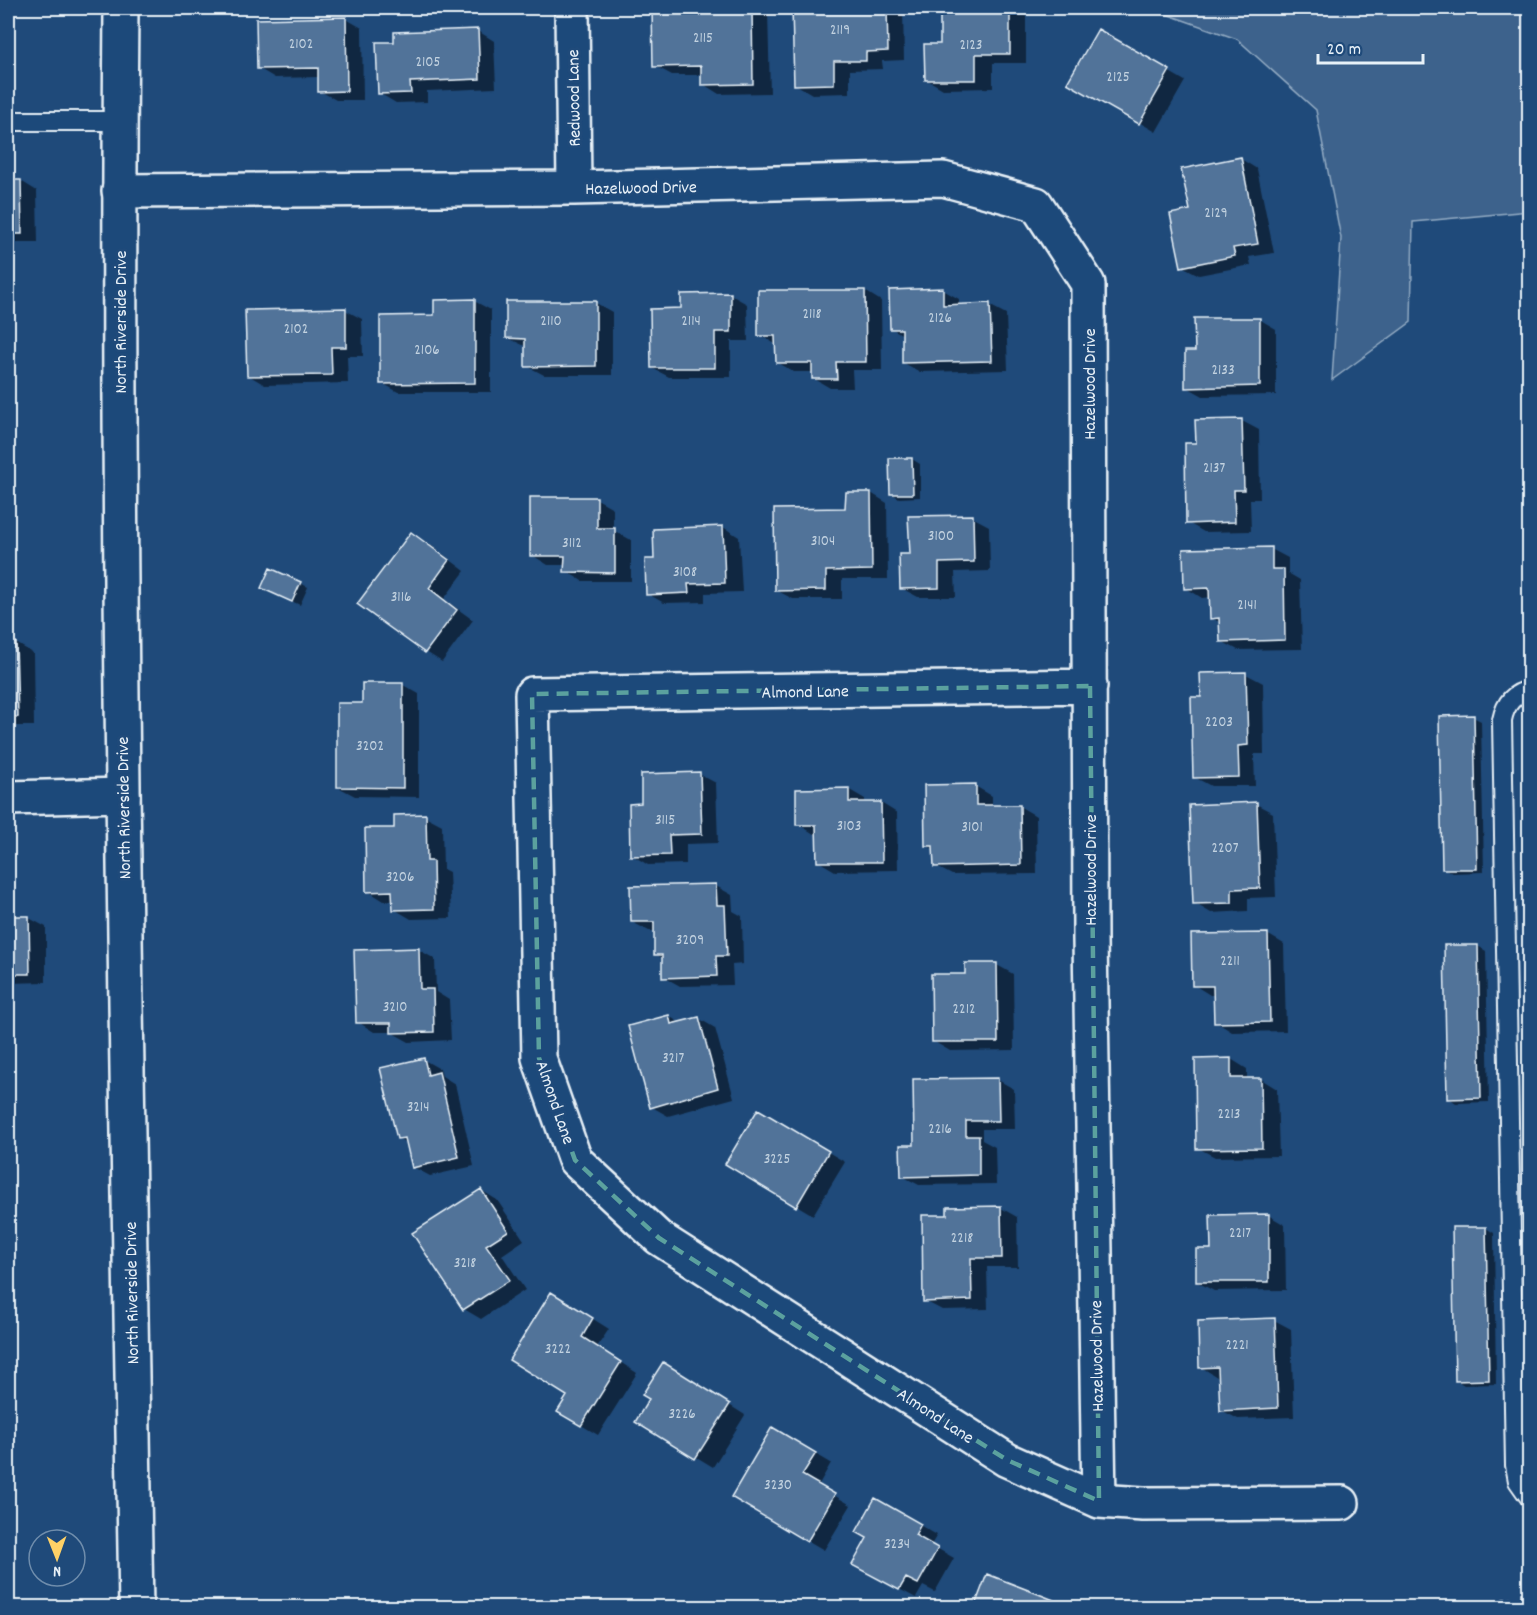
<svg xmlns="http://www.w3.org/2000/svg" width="1537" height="1615" viewBox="0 0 1537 1615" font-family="Dekko,sans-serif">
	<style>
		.green { fill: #3c628c; stroke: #92aac2; stroke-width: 1.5 }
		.shadow { fill: #0007 }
		.building { fill: #517399; stroke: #e8f1f8; stroke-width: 1.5 }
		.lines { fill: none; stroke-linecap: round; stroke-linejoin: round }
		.lane-casing { stroke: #e8f1f8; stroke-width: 22 }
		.street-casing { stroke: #e8f1f8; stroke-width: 38 }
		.secondary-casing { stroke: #e8f1f8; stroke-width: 38 }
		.lane { stroke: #1f4a7a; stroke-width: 18 }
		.street { stroke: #1f4a7a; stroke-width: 33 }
		.secondary { stroke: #1f4a7a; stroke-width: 33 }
		.marked { fill: none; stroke: #5ba19e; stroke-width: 4.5; stroke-dasharray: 12 8; stroke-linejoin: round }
		.labels { text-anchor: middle; stroke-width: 6; stroke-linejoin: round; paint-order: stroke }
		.number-label { font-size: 15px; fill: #c2d2e0 }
		.street-label { font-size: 18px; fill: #e8f1f8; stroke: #1f4a7a }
	</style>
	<rect width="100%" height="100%" fill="#1f4a7a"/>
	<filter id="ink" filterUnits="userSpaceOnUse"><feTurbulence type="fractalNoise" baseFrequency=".0167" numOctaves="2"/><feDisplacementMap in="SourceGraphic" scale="12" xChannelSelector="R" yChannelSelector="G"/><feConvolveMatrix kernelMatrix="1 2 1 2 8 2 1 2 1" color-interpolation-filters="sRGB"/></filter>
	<g filter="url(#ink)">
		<path class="green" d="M1149,8h380v203l-116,11 -2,100 -79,58 9,-142 -25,-128 -79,-71z"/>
		<path class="shadow" d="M654,8h108l6,3 2,82 -51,1 -16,-10v-9h-31l-17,-9z
			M793,8h110l1,52 -22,1 1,8 -33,1v23l-38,1 -17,-10z
			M941,8h70l15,8v47h-33v25l-50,1 -17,-10 15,-34z
			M346,19l16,9 1,72h-27l-16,-9v-14l-45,1 -17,-10z
			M478,31l16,10 2,47 -69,3v11l-31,1 -17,-10 17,-50z
			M1099,31l86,50 -29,51 -87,-50z
			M1241,159l16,10 17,84 -25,4 2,8 -52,10 -17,-9 9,-55z
			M21,181l16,10 1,52h-30v-61z
			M943,290l16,9v7l30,-1 17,9 2,56 -88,2 -16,-9 -1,-28 -12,-7z
			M865,291l16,10 1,69h-30l1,18h-23l-17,-10v-6h-19l-17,-10v-17l-17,-10z
			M731,295l16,9 1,37h-17v36h-62l-17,-9 31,-59z
			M474,301l17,9v82h-93l-16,-9z
			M596,303l16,9v63h-68l-17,-9v-19l-19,-9z
			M345,310l17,9 1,37h-16l1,27 -83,2 -17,-10z
			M1259,319l17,10v66l-73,1 -16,-9z
			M1242,421l17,9 1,69h-10l1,32 -47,1 -16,-9 9,-79z
			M912,459l8,5v33l-21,1 -8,-5z
			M871,493l16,10 1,76h-46v20h-49l-17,-9 71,-80z
			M597,499l16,9v22l18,10v41h-49l-16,-10v-6h-18l-16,-10z
			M972,517l17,9 1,45 -35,1 1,25h-38l-17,-9 10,-32z
			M723,527l16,10 3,55 -37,1v9l-41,1 -16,-9 8,-34z
			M411,534l17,9 37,28 -21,28 29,21 -31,42 -16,-10z
			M1271,549l17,9v15l12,7 2,69 -64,1 -17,-9v-18l-9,-5 -1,-21 -9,1 -16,-10z
			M300,583l8,4 -8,18 -30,-14z
			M8,643h8l17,10 1,73h-26z
			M1246,674l17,9 1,71h-10l1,32h-44l-17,-9 8,-79z
			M403,685l16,9v103l-64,-1 -17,-9 25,-82z
			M1473,717l8,4 3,151 -32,1 -8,-5z
			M699,774l17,9 2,60 -32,1v20l-38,1 -16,-10 11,-51z
			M975,786l17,10v11l27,-1 17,10 1,58 -85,1 -17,-9v-16l-9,-5z
			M848,789l17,10v4h16l16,10 1,57 -63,1 -17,-10v-27h-4l-16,-10z
			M1256,804l17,9 3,84 -28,1v13l-37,2 -17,-10z
			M425,816l17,9 1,44 6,3 2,46 -40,1 -17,-10v-9l-10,1 -16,-10 28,-62z
			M716,886l16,9 1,16 9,5 1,48 -11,1 1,20 -53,1 -16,-9 -1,-18 -7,-5 -1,-23h-6l-17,-9z
			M8,918h21l17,9v55l-38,1z
			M1267,934l17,10 2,87 -54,1 -16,-10 -1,-27h-5l-16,-10z
			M1478,946l8,5 3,151 -33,1 -7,-5z
			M419,950l16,9 1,33 13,8 2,40 -42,2 -18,-10h-17l-16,-10z
			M997,965l16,9 1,76 -64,1 -17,-10z
			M669,1016l11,7 18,-5 17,10 19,70 -66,18 -16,-9z
			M1231,1059l16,10v11l14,-1 16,10 2,67 -64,1 -17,-9z
			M424,1060l16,9 2,7 13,8 19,82 -44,10 -17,-9 -5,-23 -10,-6z
			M998,1080l16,9 1,40h-33v11l13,7 1,37 -77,1 -17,-9 14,-30z
			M758,1111l87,51 -32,53 -86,-51z
			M481,1190l16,10 27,40 -22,15 23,35 -44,29 -17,-10z
			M1001,1208l16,9 1,50h-31l1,42 -46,1 -17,-9 24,-85z
			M1268,1215l17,10 1,65 -72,1 -17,-9 15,-31z
			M1486,1228l8,5 2,151 -32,1 -8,-5z
			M568,1303l41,26 -12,18 40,26 -39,62 -17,-10 -12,-29z
			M1274,1320l17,9 3,88 -56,2 -17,-9 -1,-34 -3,1 -16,-10z
			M680,1374l65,41 -32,52 -76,-46 14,-22z
			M773,1429l58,34 -13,23 33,19 -27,45 -91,-53z
			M875,1500l62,35 -6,10 23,13 -19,34 -12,-6 -7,12 -45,-24 -2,-36z"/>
		<path class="building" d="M652,8h100l1,76 -52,1v-19l-48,1z
			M792,8h95l1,43 -22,1v9h-32v23l-40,1z
			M940,8h70v46h-34v26h-51l-1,-36h16z
			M346,17l1,74 -29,1v-24l-61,1 -1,-50z
			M478,29l2,50 -70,3 1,11 -33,1 -2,-52h18v-10z
			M1098,29l72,41 -31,54 -72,-41z
			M1241,157l17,87 -25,4 2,8 -54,11 -11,-53 20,-4 -9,-41z
			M8,180h13l1,54h-14z
			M943,288v17l47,-2 2,58 -90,2v-34h-12l-1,-39z
			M758,290h107l1,72h-30l1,17h-25v-16h-36l-1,-27h-17z
			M731,293v39h-16v36h-64l-1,-59 31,-1v-14z
			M475,299v84l-95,1v-68l54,-1v-15z
			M506,301h90v65l-71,1v-28l-19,-1z
			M346,308v39h-15l1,28 -85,1 -2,-66z
			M1194,318h66v68l-75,2v-37h10z
			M1242,419l2,71h-10l1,32 -49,2 -1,-81h11l-1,-23z
			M889,458h23l1,36h-23z
			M846,492h25l1,78 -46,1v19l-51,1 -1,-82 71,-1z
			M530,497h67v31h18v45l-51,-1 1,-16h-35z
			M973,515l1,47 -35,1v25l-39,1 -1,-35h11l-2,-38z
			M723,526l2,57 -37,1 1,9 -43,2 -1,-36h9l-1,-30z
			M411,532l38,28 -20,28 28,22 -32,43 -68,-49z
			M1272,547v22h12l1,71 -65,2 -1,-24 -9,1 -1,-31 -25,1 -1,-40z
			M270,568l31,14 -9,20 -31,-14z
			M8,642h8l2,75h-10z
			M1246,672l2,73 -10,1 1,31 -46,1 -2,-81h10l-1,-24z
			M362,683h41v105l-66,-1v-84h25z
			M1474,715l3,154h-35l-3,-153z
			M700,772l2,62 -33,1 1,20 -40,1 -1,-52 12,-1v-29z
			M976,784v21h44l1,60 -87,2 -1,-21h-8l-1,-61z
			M849,788v14h32l1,60h-65l-1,-37h-20v-36z
			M1257,802l3,86 -28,1v14l-39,1 -4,-99z
			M426,814l1,47h6l1,48 -41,1 -1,-19 -26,1 -1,-64h29v-13z
			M716,884l1,21h8l2,51h-11l1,20 -55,2v-23h-8v-33h-23l-1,-36z
			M8,916h21l1,58h-22z
			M1268,933l2,89 -56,1 -1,-37h-21l-1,-52z
			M1444,945h34l3,153 -34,1z
			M419,948l1,41h13l1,43 -43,1v-10h-35l-2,-73z
			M965,963h32l1,79h-66l-1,-68h34z
			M669,1015l2,9 28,-7 19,71 -68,20 -22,-82z
			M424,1058l4,17 11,-3 20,85 -47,11 -7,-30 -8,1 -17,-71z
			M1231,1058v20h30l1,70 -66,1 -1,-90z
			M998,1078l1,43h-33v15h13v39l-78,2 -1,-32h14l-1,-66z
			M758,1109l71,42 -33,56 -71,-43z
			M481,1189l27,42 -22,14 24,35 -47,30 -51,-77z
			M1001,1206l1,52h-31l1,42 -49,2 -1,-87h25v-8z
			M1269,1214v68h-73v-33h15l-1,-34z
			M1452,1227h34l3,153 -34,1z
			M551,1292l42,26 -11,19 39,25 -40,64 -24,-14 10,-16 -58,-36z
			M1275,1318l3,90 -58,3 -2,-44 -19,1 -1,-47z
			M663,1362l67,42 -35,55 -60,-37 14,-23 -7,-4z
			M772,1427l44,26 -14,22 33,19 -28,48 -76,-45z
			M875,1498l46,26 -6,11 23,13 -20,36 -12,-6 -7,12 -47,-25 15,-27 -11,-6z
			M987,1574l77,30 -2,4h-88z
			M1530,1592v16h-32v-4h5v-5l18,-1v-5z
			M1207,1605v3h-47v-2z
			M1285,1605l1,3h-52z"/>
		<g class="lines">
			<defs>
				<path id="lane" d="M8,121h112
					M1530,690c-17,3 -25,15 -28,30l13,745 3,16 12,17"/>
				<path id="street" d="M572,8l2,180
					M119,191l455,-3 369,-9 93,25 52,80 2,655 9,562
					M1090,686l-558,8 7,364 36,102 84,78 348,222 92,41 44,3 199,-1
					M8,798l115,-3"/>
				<path id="secondary" d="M121,8c-5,533 6,1066 15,1600"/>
			</defs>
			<use href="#lane" class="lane-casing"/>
			<use href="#street" class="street-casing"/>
			<use href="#secondary" class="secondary-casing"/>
			<use href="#lane" class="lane"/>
			<use href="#street" class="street"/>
			<use href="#secondary" class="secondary"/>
		</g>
	</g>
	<path class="marked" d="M1090,686l9,815 -92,-41 -348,-222 -84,-78 -36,-102 -7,-364z"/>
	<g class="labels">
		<g class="number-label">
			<text x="840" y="34">2119</text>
			<text x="703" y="42">2115</text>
			<text x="301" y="48">2102</text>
			<text x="971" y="49">2123</text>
			<text x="428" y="66">2105</text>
			<text x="1118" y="81">2125</text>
			<text x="1216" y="217">2129</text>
			<text x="812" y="318">2118</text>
			<text x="940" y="322">2126</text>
			<text x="551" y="325">2110</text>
			<text x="691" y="325">2114</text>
			<text x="296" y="333">2102</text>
			<text x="427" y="354">2106</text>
			<text x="1223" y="374">2133</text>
			<text x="1214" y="472">2137</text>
			<text x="941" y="540">3100</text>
			<text x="823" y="545">3104</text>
			<text x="572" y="547">3112</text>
			<text x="685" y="576">3108</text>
			<text x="401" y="601">3116</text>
			<text x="1247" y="609">2141</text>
			<text x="1219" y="726">2203</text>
			<text x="370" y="750">3202</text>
			<text x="665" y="824">3115</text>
			<text x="849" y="830">3103</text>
			<text x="972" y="831">3101</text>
			<text x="1225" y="852">2207</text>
			<text x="400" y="881">3206</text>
			<text x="690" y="944">3209</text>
			<text x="1230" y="965">2211</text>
			<text x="395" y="1011">3210</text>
			<text x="964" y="1013">2212</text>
			<text x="673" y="1062">3217</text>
			<text x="418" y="1111">3214</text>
			<text x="1229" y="1118">2213</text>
			<text x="940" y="1133">2216</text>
			<text x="777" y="1163">3225</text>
			<text x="1240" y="1237">2217</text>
			<text x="962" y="1242">2218</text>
			<text x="465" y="1267">3218</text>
			<text x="1237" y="1349">2221</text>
			<text x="558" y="1353">3222</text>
			<text x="682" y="1418">3226</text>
			<text x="778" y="1489">3230</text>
			<text x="897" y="1548">3234</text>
		</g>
		<g class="street-label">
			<text transform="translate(573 98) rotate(-91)" y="6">Redwood Lane</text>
			<text transform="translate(641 187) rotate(-1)" y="6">Hazelwood Drive</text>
			<text transform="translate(120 322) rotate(-90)" y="6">North Riverside Drive</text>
			<text transform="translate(1089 384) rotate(-90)" y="6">Hazelwood Drive</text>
			<text transform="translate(805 691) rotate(-1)" y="6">Almond Lane</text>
			<text transform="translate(123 808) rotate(-91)" y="6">North Riverside Drive</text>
			<text transform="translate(1090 870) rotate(-90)" y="6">Hazelwood Drive</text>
			<text transform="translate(556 1102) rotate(71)" y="6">Almond Lane</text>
			<text transform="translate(131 1293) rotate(-91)" y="6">North Riverside Drive</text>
			<text transform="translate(1096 1356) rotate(-91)" y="6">Hazelwood Drive</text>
			<text transform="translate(936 1415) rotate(33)" y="6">Almond Lane</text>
		</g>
	</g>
	<rect width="1537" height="1615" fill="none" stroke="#1f4a7a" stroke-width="30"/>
	<rect x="15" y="15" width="1507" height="1585" fill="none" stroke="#e8f1f8" stroke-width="2" filter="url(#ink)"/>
	<g transform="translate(57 1558) rotate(179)"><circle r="28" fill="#1f4a7a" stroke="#6f8dac" stroke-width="1.5"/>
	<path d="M0-4.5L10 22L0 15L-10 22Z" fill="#ffd166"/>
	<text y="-9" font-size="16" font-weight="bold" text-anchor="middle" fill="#e8f1f8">N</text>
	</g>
	<path d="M1318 54v9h105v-9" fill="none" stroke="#e8f1f8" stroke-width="3"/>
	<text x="1327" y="54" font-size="18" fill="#e8f1f8" stroke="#1f4a7a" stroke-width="4.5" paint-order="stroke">20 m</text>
</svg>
